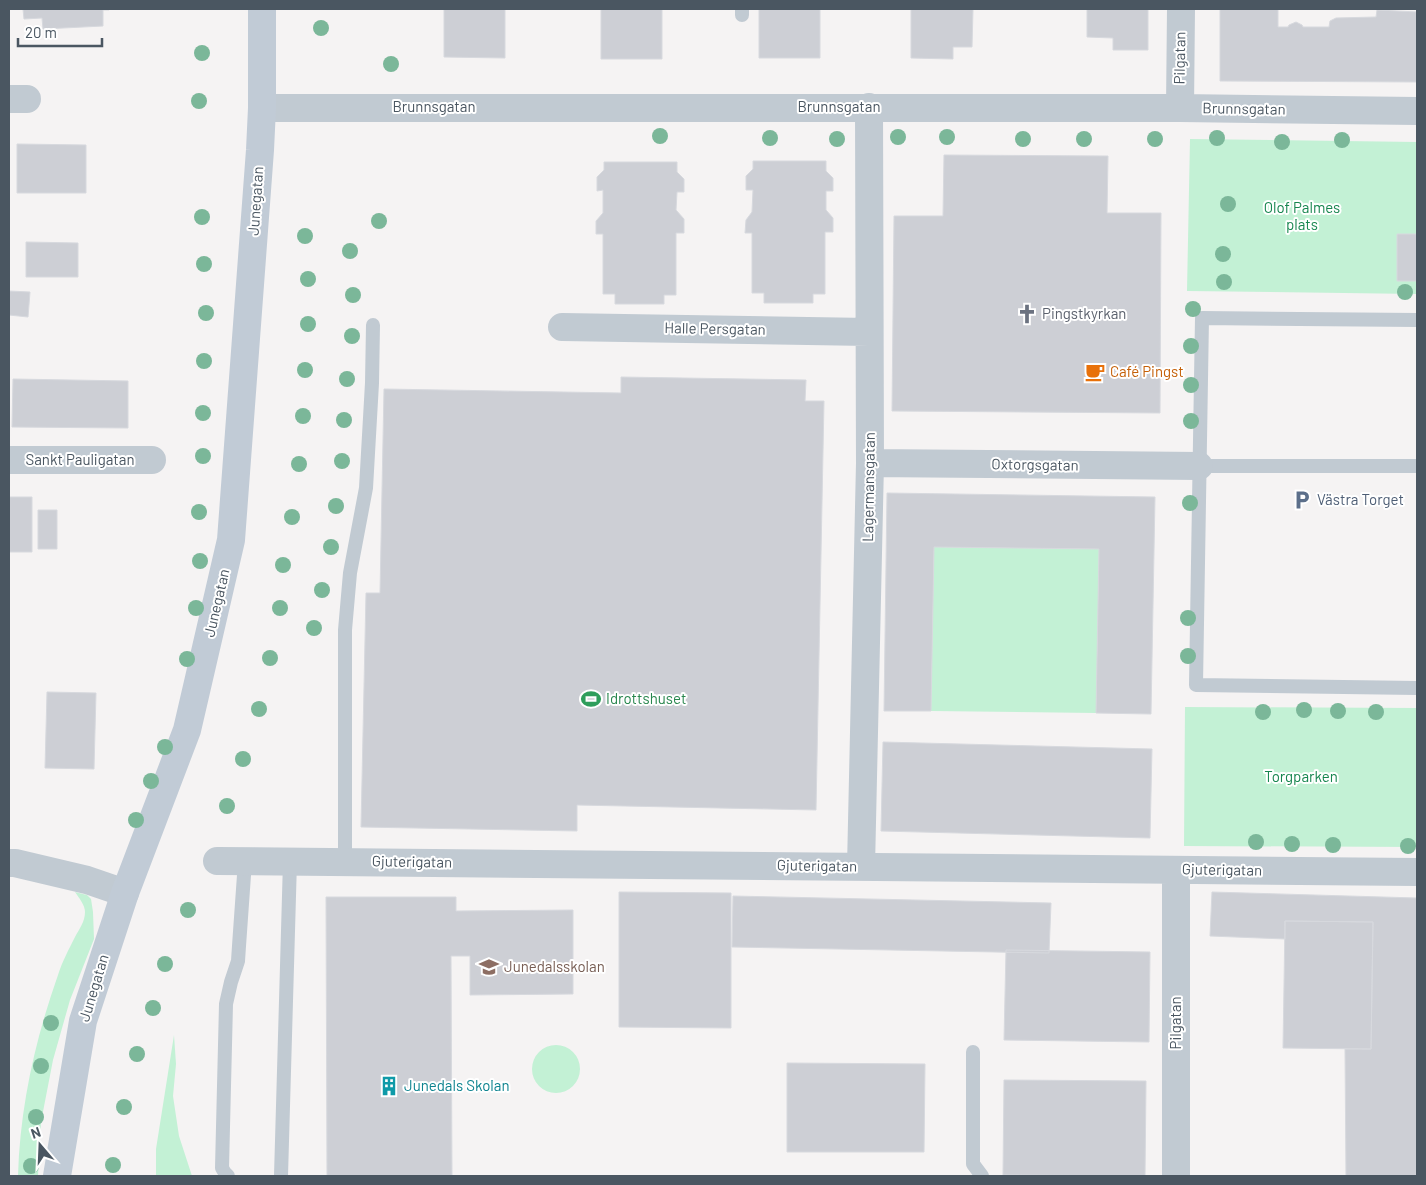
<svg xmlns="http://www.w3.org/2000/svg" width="1426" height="1185" viewBox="0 0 1426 1185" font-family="Barlow,sans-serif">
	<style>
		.green { fill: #c3f1d5 }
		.building { fill: #cdcfd5; stroke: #d7d9de }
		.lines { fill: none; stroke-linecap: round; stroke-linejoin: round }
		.lane { stroke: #c1cad2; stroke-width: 14 }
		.street { stroke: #c1cad2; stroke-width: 28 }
		.secondary { stroke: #c1cbd6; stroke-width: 28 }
		.tree { fill: #7bb799 }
		.labels { text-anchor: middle; stroke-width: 4; stroke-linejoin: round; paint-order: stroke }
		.street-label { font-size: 15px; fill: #4a5661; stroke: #fff }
		.park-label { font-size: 15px; fill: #17864f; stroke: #fff }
		.worship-label { font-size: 15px; fill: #5b616d; stroke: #fff; text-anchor: start }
		.food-label { font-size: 15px; fill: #c56008; stroke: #fff; text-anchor: start }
		.service-label { font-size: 15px; fill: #4e5e75; stroke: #fff; text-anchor: start }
		.leisure-label { font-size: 15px; fill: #27864d; stroke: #fff; text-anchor: start }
		.education-label { font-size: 15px; fill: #785e54; stroke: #fff; text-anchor: start }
		.culture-label { font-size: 15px; fill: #0d838f; stroke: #fff; text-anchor: start }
	</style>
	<rect width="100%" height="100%" fill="#f5f3f3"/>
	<path class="green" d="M1190,139l227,3v152l-230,-3z
		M934,547l165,2 -3,164 -165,-2z
		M1185,707l232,1v139l-233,-1z
		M75,892l12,3 4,4 2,13 1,27 -24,61 -17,60 -12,62 -3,54h-20c2,-69 17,-136 40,-201 4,-13 11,-26 17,-38 4,-8 10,-15 10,-25 0,-7 -6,-14 -10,-20z
		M174,1035l2,29 -3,32 6,40 13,40h-36v-27z
		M532 1069a24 24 0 1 1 48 0a24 24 0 1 1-48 0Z"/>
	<path class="building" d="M23,9h86v1h-6v16l-60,3 -1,-11 -18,1z
		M444,9h61v49l-61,-1z
		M601,9h61v50h-61z
		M759,9h61v49h-61z
		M911,9h62l-1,38h-19v12l-42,-1z
		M1087,9h61v41h-35v-12l-26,-1z
		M1220,9h58v18h10l1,-2 7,-3 6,3 1,2h26l1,-6 6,-3 40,-1 1,-7 40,2v70l-197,-1z
		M17,144l69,1v48h-69z
		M944,155l164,1 -1,57h54l-1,200 -268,-2 2,-195h49z
		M753,161h73v10l7,7v13h-7v19l7,8v14h-8v62h-12v9h-49v-10h-12v-60h-7l1,-13 6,-8 1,-22h-7v-14l7,-7z
		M604,162h73v10l7,7v13h-7l-1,18 8,9v14h-8v62h-12v9h-49v-10h-12v-60h-7v-13l7,-8v-23l-6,1v-14l7,-7z
		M1397,234h20v47h-20z
		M26,242l52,1v34h-52z
		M9,291l21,1 -2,25 -19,-2z
		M621,377l185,3 -1,21h19l-8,409 -239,-5v26l-216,-4 5,-234h14l4,-204 237,4z
		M13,379l115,2v47l-116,-1z
		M887,493l268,4 -4,217 -55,-1 3,-164 -165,-2 -3,164h-47z
		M9,497h23v55h-23z
		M38,510h19v39h-19z
		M47,692l49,1 -2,76 -49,-1z
		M883,742l269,7 -2,89 -269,-7z
		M619,892l112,1v135l-112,-1z
		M1212,892l205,6v278h-71l-1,-127h26l2,-127 -88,-1v18l-75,-3z
		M733,896l318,7 -2,50 -317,-6z
		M326,897h130v14l117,-1v84l-103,1v-39h-19l1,220h-125z
		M1285,921l88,1 -2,127 -88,-1z
		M1006,950l144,2 -1,90 -145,-2z
		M787,1063l138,1 -1,88h-137z
		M1004,1080l142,1 -1,95 -142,-1z"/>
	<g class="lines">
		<path class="lane" d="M742,9v6
			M1417,320l-215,-2 -6,367 221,3
			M1199,466h218
			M345,862v-232l5,-57 16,-85 6,-105 1,-58
			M973,1052v112l9,12
			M228,1176l-3,-3 -3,-5 4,-164 5,-22 7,-21 1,-15 6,-85
			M281,1176l9,-315"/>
		<path class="street" d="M9,99h18
			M262,108h918l237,3
			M1180,108l1,-99
			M562,327l307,5
			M9,460h143
			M870,463l329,3
			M217,861l1200,11
			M9,863h6l72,17 38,13
			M861,867l9,-404 -1,-356
			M1176,1176v-306"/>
		<path class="secondary" d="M57,1176l26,-155 42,-128 62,-163 44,-190 29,-390 2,-42v-99"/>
	</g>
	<g class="tree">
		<circle cx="321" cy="28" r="8"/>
		<circle cx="202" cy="53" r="8"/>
		<circle cx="391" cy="64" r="8"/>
		<circle cx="199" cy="101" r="8"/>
		<circle cx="660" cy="136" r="8"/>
		<circle cx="898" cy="137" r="8"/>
		<circle cx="947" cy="137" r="8"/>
		<circle cx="770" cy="138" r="8"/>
		<circle cx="1217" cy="138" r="8"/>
		<circle cx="837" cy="139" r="8"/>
		<circle cx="1023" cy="139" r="8"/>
		<circle cx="1084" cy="139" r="8"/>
		<circle cx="1155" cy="139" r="8"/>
		<circle cx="1342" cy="140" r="8"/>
		<circle cx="1282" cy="142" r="8"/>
		<circle cx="1228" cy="204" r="8"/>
		<circle cx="202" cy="217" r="8"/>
		<circle cx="379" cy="221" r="8"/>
		<circle cx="305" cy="236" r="8"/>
		<circle cx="350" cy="251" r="8"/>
		<circle cx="1223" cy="254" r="8"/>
		<circle cx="204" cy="264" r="8"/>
		<circle cx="308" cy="279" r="8"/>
		<circle cx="1224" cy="282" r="8"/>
		<circle cx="1405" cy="292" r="8"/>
		<circle cx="353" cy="295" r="8"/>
		<circle cx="1193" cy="309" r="8"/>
		<circle cx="206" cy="313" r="8"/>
		<circle cx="308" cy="324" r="8"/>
		<circle cx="352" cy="336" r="8"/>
		<circle cx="1191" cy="346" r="8"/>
		<circle cx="204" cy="361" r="8"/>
		<circle cx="305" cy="370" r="8"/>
		<circle cx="347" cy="379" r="8"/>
		<circle cx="1191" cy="385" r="8"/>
		<circle cx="203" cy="413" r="8"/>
		<circle cx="303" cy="416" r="8"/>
		<circle cx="344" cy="420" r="8"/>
		<circle cx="1191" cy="421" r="8"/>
		<circle cx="203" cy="456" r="8"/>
		<circle cx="342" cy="461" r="8"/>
		<circle cx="299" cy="464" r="8"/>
		<circle cx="1190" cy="503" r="8"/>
		<circle cx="336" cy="506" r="8"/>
		<circle cx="199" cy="512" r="8"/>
		<circle cx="292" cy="517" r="8"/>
		<circle cx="331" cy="547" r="8"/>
		<circle cx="200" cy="561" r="8"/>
		<circle cx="283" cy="565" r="8"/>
		<circle cx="322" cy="590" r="8"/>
		<circle cx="196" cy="608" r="8"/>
		<circle cx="280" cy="608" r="8"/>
		<circle cx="1188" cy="618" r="8"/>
		<circle cx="314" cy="628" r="8"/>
		<circle cx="1188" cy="656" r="8"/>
		<circle cx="270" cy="658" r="8"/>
		<circle cx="187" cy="659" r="8"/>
		<circle cx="259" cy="709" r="8"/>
		<circle cx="1304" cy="710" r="8"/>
		<circle cx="1338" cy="711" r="8"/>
		<circle cx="1263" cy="712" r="8"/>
		<circle cx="1376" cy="712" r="8"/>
		<circle cx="165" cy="747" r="8"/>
		<circle cx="243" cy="759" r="8"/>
		<circle cx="151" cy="781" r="8"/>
		<circle cx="227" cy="806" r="8"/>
		<circle cx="136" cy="820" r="8"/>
		<circle cx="1256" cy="842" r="8"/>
		<circle cx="1292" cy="844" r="8"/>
		<circle cx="1333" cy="845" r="8"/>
		<circle cx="1408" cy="846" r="8"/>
		<circle cx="188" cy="910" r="8"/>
		<circle cx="165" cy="964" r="8"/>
		<circle cx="153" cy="1008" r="8"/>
		<circle cx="51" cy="1023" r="8"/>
		<circle cx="137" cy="1054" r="8"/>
		<circle cx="41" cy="1066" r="8"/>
		<circle cx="124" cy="1107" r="8"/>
		<circle cx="36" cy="1117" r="8"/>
		<circle cx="113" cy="1165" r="8"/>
		<circle cx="31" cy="1166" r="8"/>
	</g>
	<defs>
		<symbol id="church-bare" viewBox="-9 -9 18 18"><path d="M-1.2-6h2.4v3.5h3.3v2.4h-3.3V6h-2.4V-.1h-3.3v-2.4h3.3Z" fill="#6b7280" stroke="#fff" stroke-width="2.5" paint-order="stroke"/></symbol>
		<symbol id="cafe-bare" viewBox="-9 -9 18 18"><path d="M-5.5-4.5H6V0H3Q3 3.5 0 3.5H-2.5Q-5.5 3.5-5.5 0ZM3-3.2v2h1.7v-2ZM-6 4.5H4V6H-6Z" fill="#e8710a" stroke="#fff" stroke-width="2.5" paint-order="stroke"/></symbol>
		<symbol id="parking-bare" viewBox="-9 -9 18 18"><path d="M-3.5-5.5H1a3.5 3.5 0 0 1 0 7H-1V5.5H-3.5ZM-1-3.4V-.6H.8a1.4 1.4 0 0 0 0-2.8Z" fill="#5c6f8a" stroke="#fff" stroke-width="2.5" paint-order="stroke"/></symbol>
		<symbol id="stadium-bare" viewBox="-9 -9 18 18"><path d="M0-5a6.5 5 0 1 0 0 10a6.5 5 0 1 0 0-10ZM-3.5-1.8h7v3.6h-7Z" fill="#2e9e5b" stroke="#fff" stroke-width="2.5" paint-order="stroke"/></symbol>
		<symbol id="school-bare" viewBox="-9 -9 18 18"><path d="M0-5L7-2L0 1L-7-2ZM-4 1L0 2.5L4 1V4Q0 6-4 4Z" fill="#8d6e63" stroke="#fff" stroke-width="2.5" paint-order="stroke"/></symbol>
		<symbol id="building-bare" viewBox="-9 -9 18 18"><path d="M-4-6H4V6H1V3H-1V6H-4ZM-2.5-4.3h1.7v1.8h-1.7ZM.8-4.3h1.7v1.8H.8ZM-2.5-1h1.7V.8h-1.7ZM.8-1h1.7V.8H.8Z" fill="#0f9aa8" stroke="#fff" stroke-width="2.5" paint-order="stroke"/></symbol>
	</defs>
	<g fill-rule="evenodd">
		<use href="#church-bare" x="1013" y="300" width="28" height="28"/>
		<use href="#cafe-bare" x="1081" y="358" width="28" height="28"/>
		<use href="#parking-bare" x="1288" y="486" width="28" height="28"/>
		<use href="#stadium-bare" x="577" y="685" width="28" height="28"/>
		<use href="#school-bare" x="475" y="953" width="28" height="28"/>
		<use href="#building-bare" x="375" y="1072" width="28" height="28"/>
	</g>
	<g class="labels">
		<g class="street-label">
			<text transform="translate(1180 58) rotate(-89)" y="5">Pilgatan</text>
			<text x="434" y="112">Brunnsgatan</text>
			<text x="839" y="112">Brunnsgatan</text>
			<text transform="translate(1244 109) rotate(1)" y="5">Brunnsgatan</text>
			<text transform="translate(256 201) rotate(-86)" y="5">Junegatan</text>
			<text transform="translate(715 329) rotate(1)" y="5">Halle Persgatan</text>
			<text x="80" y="465">Sankt Pauligatan</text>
			<text transform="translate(1035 465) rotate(1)" y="5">Oxtorgsgatan</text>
			<text transform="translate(869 487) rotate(-89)" y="5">Lagermansgatan</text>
			<text transform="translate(217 603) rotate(-77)" y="5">Junegatan</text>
			<text transform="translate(412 862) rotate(1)" y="5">Gjuterigatan</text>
			<text transform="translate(817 866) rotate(1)" y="5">Gjuterigatan</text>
			<text transform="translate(1222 870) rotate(1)" y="5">Gjuterigatan</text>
			<text transform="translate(94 988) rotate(-73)" y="5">Junegatan</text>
			<text transform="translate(1176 1023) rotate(-90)" y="5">Pilgatan</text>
		</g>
		<g class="park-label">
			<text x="1302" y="213">Olof Palmes<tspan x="1302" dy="17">plats</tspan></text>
			<text x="1301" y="782">Torgparken</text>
		</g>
		<g class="worship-label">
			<text x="1042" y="319">Pingstkyrkan</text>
		</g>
		<g class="food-label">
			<text x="1110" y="377">Café Pingst</text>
		</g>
		<g class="service-label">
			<text x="1317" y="505">Västra Torget</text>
		</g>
		<g class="leisure-label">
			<text x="606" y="704">Idrottshuset</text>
		</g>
		<g class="education-label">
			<text x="504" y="972">Junedalsskolan</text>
		</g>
		<g class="culture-label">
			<text x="404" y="1091">Junedals Skolan</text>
		</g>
	</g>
	<rect width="1426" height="1185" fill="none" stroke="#4a5661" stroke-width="20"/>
	<g transform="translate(40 1145) rotate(341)" stroke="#ffffff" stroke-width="4" paint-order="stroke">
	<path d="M0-4L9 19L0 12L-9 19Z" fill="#4a5661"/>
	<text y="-8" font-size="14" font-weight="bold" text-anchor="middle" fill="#4a5661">N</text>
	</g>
	<path d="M18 38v8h84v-8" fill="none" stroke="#4a5661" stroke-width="2.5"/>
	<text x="25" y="38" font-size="15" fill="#4a5661" stroke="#ffffff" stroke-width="4" paint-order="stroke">20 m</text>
</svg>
